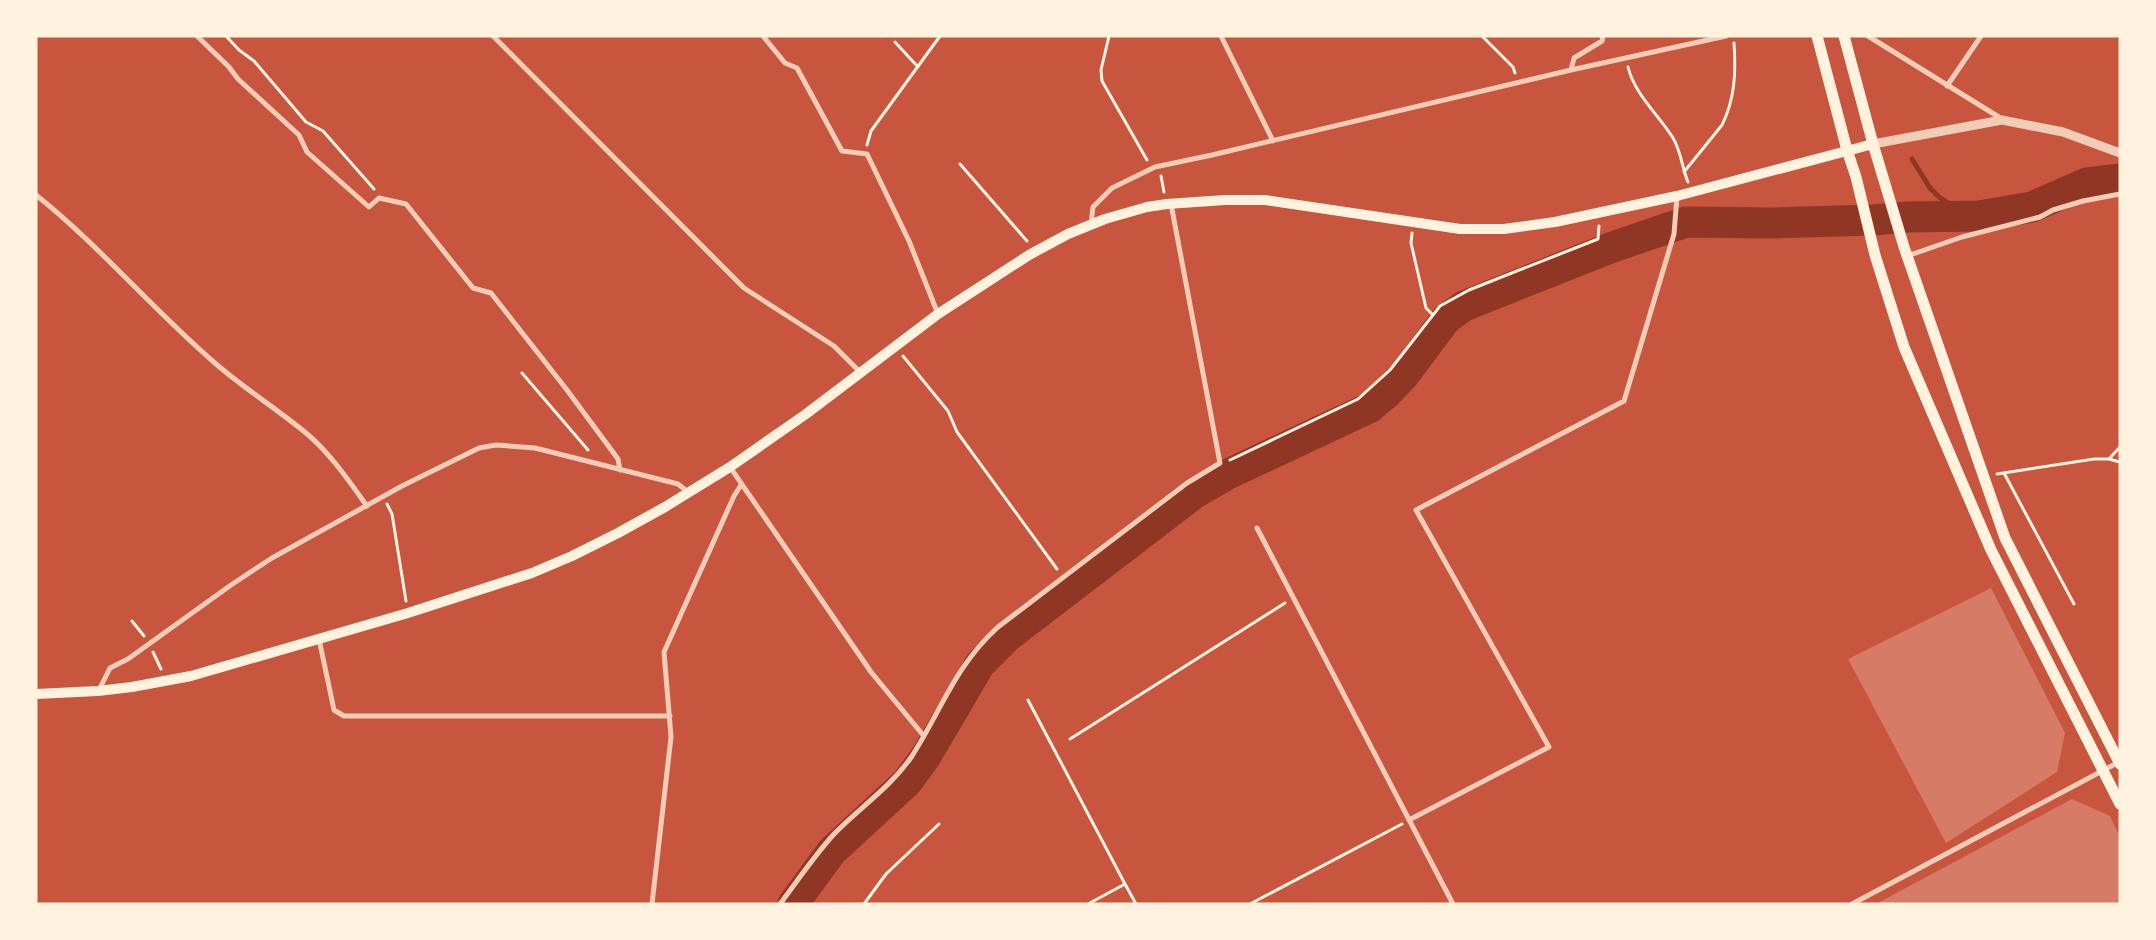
<svg xmlns="http://www.w3.org/2000/svg" width="2156" height="940" viewBox="0 0 2156 940" font-family="Signika,sans-serif">
	<style>
		.lines { fill: none; stroke-linecap: round; stroke-linejoin: round }
		.stream { stroke: #8f3625; stroke-width: 5 }
		.river { stroke: #8f3625; stroke-width: 31 }
		.building { fill: #d67c66 }
		.path { stroke: #fff3e0; stroke-width: 3 }
		.minor { stroke: #f1ccb7; stroke-width: 5 }
		.tertiary { stroke: #f1ccb7; stroke-width: 9 }
		.secondary { stroke: #fff3e0; stroke-width: 10 }
		.primary { stroke: #fff3e0; stroke-width: 11 }
	</style>
	<rect width="100%" height="100%" fill="#c8553d"/>
	<g class="lines">
		<path class="stream" d="M1912,159l18,29 9,9 29,19"/>
		<path class="river" d="M793,904l39,-53 75,-69 19,-26 54,-92 27,-27 188,-144 31,-18 143,-67 18,-15 18,-19 41,-55 18,-13 146,-58 76,-26 85,1 102,-3 35,-3 71,-1 53,-9 55,-24 33,-4"/>
	</g>
	<path class="building" d="M1991,588l74,145 -8,39 -111,71 -98,-184z
		M2072,799l38,17 10,21v67h-244z"/>
	<g class="lines">
		<path class="path" d="M226,36l13,14 15,11 52,61 17,9 51,58
			M1109,36l-8,34 1,11 45,79
			M1482,36l31,31 2,6
			M895,42l23,25
			M1628,67c7,28 30,47 45,71 8,13 9,30 15,44
			M867,145l4,-14 69,-95
			M960,164l67,77
			M1684,172l38,-47c13,-26 14,-53 12,-82
			M1161,176l3,16
			M1412,233l-1,10 15,65 7,7
			M903,356l45,55 9,21 100,137
			M522,373l66,77
			M2109,459l11,3
			M1230,460l128,-61 32,-29 50,-64 29,-16 129,-51 1,-13
			M2004,473l70,131
			M1997,474l97,-15h15l11,-12
			M387,504l5,10 14,87
			M132,621l12,15
			M153,652l8,17
			M1028,700l97,184
			M1070,739l215,-136
			M864,904l22,-30 53,-50
			M1088,904l37,-20 11,20
			M1250,904l152,-80"/>
		<path class="minor" d="M197,36l32,31 9,12 61,56 8,17 62,55 10,-9 27,6 67,84 18,5 76,97 51,69 2,11
			M493,36l251,252 90,58 26,26
			M763,36l22,27 12,5 45,83 25,3 42,87 29,73
			M1221,36l52,105
			M1868,36l134,83
			M1571,70l3,-12 28,-17 1,-5
			M1947,86l34,-50
			M36,195c64,51 117,115 180,169 29,25 61,45 90,69 24,20 43,48 61,73
			M1091,224l2,-17 19,-19 43,-21 57,-12 359,-85 155,-34
			M1907,256l55,-19 78,-20 13,-7 30,-9 37,-7
			M730,467l141,205 52,63
			M1257,528l196,376
			M319,639l15,71 10,6h326
			M99,690l11,-22 18,-9 103,-74 41,-27 130,-72 77,-38 17,-3 39,3 143,36 10,8
			M1409,820l140,-73 -133,-237 208,-109 50,-167 3,-38
			M652,904l19,-167 -7,-85 70,-156 7,-11
			M780,904c18,-24 34,-48 54,-70 25,-26 57,-47 78,-78 30,-47 43,-90 86,-129l189,-144 33,-20 -49,-259
			M1852,904l267,-142"/>
		<path class="tertiary" d="M1873,144l129,-24 61,12 57,21"/>
		<path class="secondary" d="M36,694l62,-3 34,-4 59,-11 217,-63 124,-40 40,-17 46,-23 47,-26 65,-40 76,-53 132,-100 91,-59 39,-21 37,-15 42,-12 20,-3 58,-4h40l195,29h44l51,-7 122,-26 196,-52"/>
		<path class="primary" d="M1817,36l30,114 9,27 19,78 29,92 87,203 129,254
			M1844,36l29,108 31,103 101,291 115,226"/>
	</g>
	<rect width="2156" height="940" fill="none" stroke="#fff3e0" stroke-width="75"/>
</svg>
